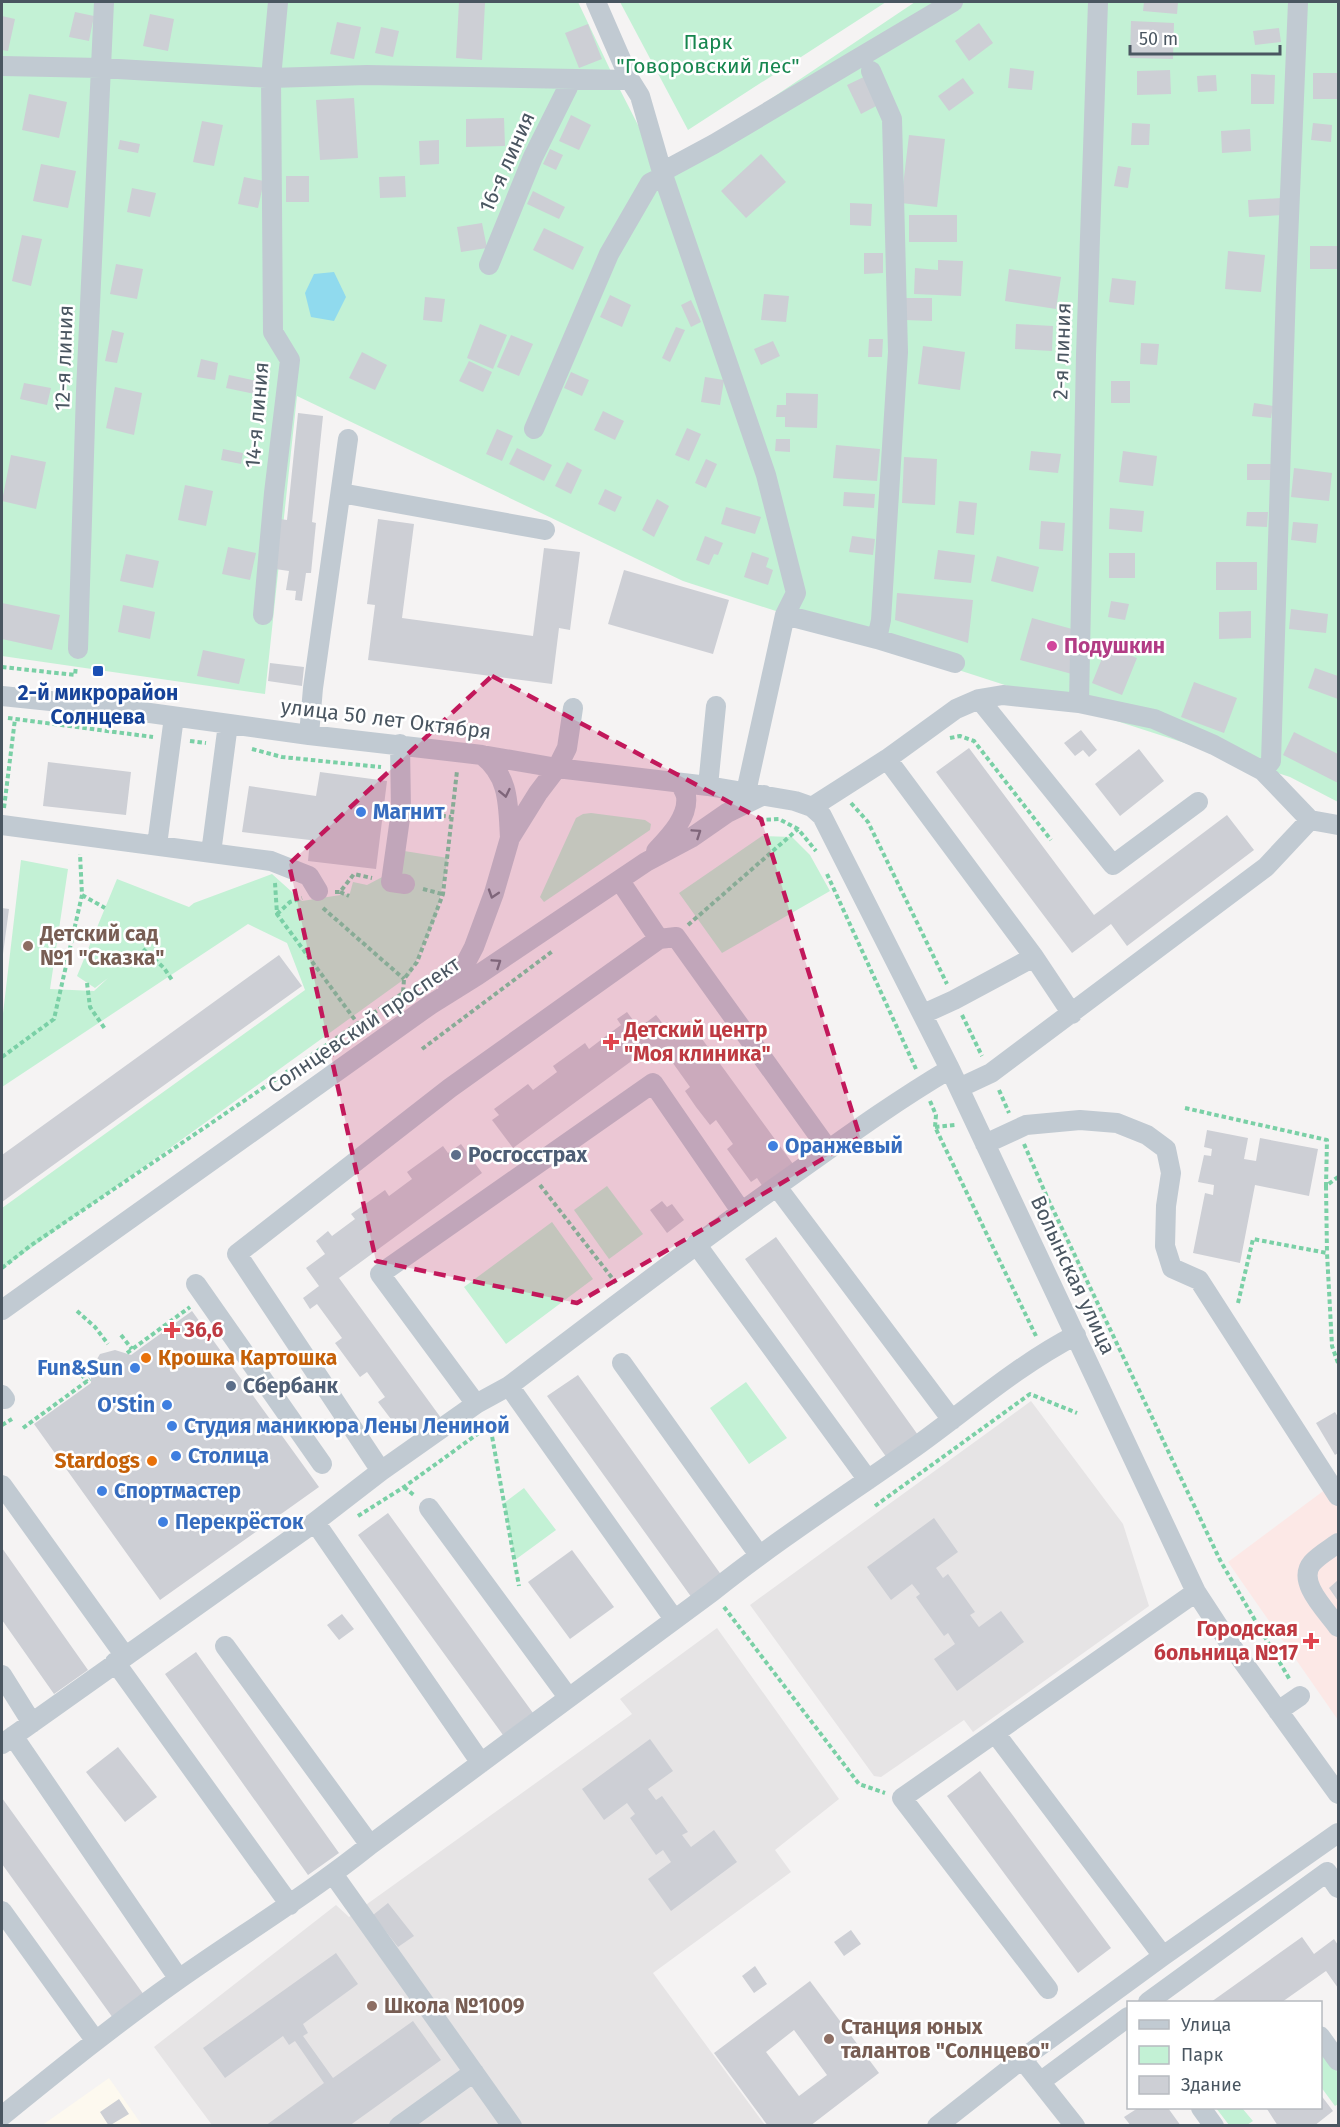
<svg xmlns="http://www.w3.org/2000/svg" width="1340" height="2127" viewBox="0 0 1340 2127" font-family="'Fira Sans',sans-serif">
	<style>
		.commercial { fill: #fdf9ef }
		.education { fill: #e6e4e5 }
		.medical { fill: #fce8e6 }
		.green { fill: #c3f1d5 }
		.water { fill: #90daee }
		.building { fill: #cdcfd5; fill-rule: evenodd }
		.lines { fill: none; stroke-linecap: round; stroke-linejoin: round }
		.path { stroke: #7ad0a6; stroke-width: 4; stroke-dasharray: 4.5 3; stroke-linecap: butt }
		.minor { stroke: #c1cad2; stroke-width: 20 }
		.oneway { stroke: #6e7983 }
		.marked { fill: #c2185b; fill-opacity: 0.2; stroke: #c2185b; stroke-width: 4.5; stroke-dasharray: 12 8; stroke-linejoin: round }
		.hotel-dot { fill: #d1479c; stroke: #fff; stroke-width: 2 }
		.transit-dot { fill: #1a4fb4; stroke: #fff; stroke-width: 2 }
		.shop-dot { fill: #3f7fe0; stroke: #fff; stroke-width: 2 }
		.education-dot { fill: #8d6e63; stroke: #fff; stroke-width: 2 }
		.health-dot { fill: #e0444e; stroke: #fff; stroke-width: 2 }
		.service-dot { fill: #5c6f8a; stroke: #fff; stroke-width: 2 }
		.food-dot { fill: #e8710a; stroke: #fff; stroke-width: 2 }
		.labels { text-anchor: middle; stroke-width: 5; stroke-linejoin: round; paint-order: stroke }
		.park-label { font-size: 21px; fill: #17864f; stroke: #fff }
		.street-label { font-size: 21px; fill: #4a5661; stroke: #fff }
		.hotel-label { font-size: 21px; font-weight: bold; fill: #b23c85; stroke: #fff; text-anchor: start }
		.transit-label { font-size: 21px; font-weight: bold; fill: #164399; stroke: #fff }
		.shop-label { font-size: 21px; font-weight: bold; fill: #366cbe; stroke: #fff; text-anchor: start }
		.education-label { font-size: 21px; font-weight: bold; fill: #785e54; stroke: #fff; text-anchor: start }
		.health-label { font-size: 21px; font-weight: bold; fill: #be3a42; stroke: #fff; text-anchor: start }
		.service-label { font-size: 21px; font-weight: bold; fill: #4e5e75; stroke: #fff; text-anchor: start }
		.food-label { font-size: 21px; font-weight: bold; fill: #c56008; stroke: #fff; text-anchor: start }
	</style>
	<rect width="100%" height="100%" fill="#f5f3f3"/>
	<path class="commercial" d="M109,2078l33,47 -101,1z"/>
	<path class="education" d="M1031,1401l92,123 26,82 -176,126 -9,-12 -83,57 -7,-1 -124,-171z
		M717,1628l122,171 -64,51 16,22 -138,101 112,152h-553l-58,-78 182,-142 13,12 283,-203 -12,-15z"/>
	<path class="medical" d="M1338,1480v240l-110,-158z"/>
	<path class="green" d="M2,2h576l37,78 47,92 253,-170h423v800l-48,-25 -607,-196 -386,-185 -32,298 -263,-38z
		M620,2h266l-198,128z
		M591,813l54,7 6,4 -1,6 -106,72 -4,-5 36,-79 7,-4z
		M762,836l30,1 18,18 20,36 -108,62 -43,-60z
		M398,850l50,8 -12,58 -26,59 -408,294v-61l303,-218 -18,-47 -39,-19 -246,163v-65l19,-162 47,9 -18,120 44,2 14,-13 -13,10 -18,-12 40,-97 72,28 5,-4 78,-29 30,27 45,-7 3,-1 3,-11 14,3 21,-11z
		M607,1186l36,48 -34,25 -35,-49z
		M552,1222l41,57 -87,65 -42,-57z
		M746,1382l41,56 -38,26 -39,-56z
		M524,1488l32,42 -41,30 -11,-57z
		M1321,2050l17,23v31l-3,2 -14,-19z
		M1216,2108h26l11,13 -6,4h-18z"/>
	<path class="water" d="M334,272l12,25 -12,24 -23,-4 -6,-24 9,-19z"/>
	<path class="building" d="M459,2l26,1 -3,57 -26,-2z
		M1144,2h34l-1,12 -34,-3z
		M75,12l19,4 -5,25 -20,-4z
		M150,14l24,5 -6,32 -25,-5z
		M2,16l13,3 -7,32 -6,-1z
		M1131,21l43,2 -1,36 -43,-1z
		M337,22l24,5 -7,32 -24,-5z
		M979,23l14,20 -24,18 -14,-20z
		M588,24l14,35 -23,9 -14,-35z
		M381,27l18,4 -6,26 -18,-4z
		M1279,28l2,14 -26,3 -2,-14z
		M1010,68l24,3 -2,19 -24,-2z
		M1170,70l1,24 -34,1v-24z
		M1313,73h25v26h-25z
		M1251,74l24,1 -1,29h-23z
		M868,75l14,28 -21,11 -14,-29z
		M1216,75l1,16 -19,1 -1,-16z
		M963,78l11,15 -25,18 -11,-15z
		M29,94l38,8 -8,36 -37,-8z
		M354,98l4,60 -38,2 -4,-60z
		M571,115l20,10 -12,25 -20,-9z
		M504,118l1,28 -39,1v-28z
		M202,121l21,4 -9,41 -21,-4z
		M1132,123l18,1 -1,21h-18z
		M1313,123l19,2 -1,17 -20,-2z
		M1250,129l1,22 -29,2 -1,-22z
		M909,135l36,4 -8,68 -36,-4z
		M120,140l20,4 -2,9 -20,-4z
		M439,140v24l-19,1 -1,-24z
		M550,149l13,6 -7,15 -13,-6z
		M761,154l25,28 -40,36 -25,-27z
		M41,164l35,7 -8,37 -35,-7z
		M1118,166l13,2 -3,20 -14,-2z
		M286,176h23v26h-23z
		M405,176l1,21 -26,1 -1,-21z
		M244,177l20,4 -6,27 -20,-4z
		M132,188l24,5 -6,24 -23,-5z
		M533,191l32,16 -6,12 -32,-15z
		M1282,198l1,17 -34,2 -1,-17z
		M850,203l22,1 -1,22 -21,-1z
		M909,215h48v27h-48z
		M482,223l5,25 -26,4 -4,-25z
		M544,228l40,19 -11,23 -40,-20z
		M22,235l20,4 -11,47 -19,-5z
		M1310,246h28v23h-28z
		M1228,251l37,4 -4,37 -36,-3z
		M864,253h19v20l-19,1z
		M938,260l25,1 -2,35 -47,-2 1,-26 23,2z
		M116,264l27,5 -6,30 -27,-5z
		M1009,269l52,8 -5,32 -51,-8z
		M1112,278l24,3 -2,24 -25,-3z
		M764,294l25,2 -3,26 -25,-2z
		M610,295l21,10 -9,22 -22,-10z
		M425,297l20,2 -3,23 -19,-2z
		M906,298h26v23l-27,-1z
		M691,300l10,22 -10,5 -10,-22z
		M480,324l27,11 -14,34 -26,-11z
		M1016,324l37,2 -1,25 -37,-2z
		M676,327l9,3 -15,32 -8,-4z
		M112,330l12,3 -7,30 -12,-2z
		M511,335l22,9 -14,32 -22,-9z
		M869,339h14l-1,18h-14z
		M773,341l7,15 -19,9 -7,-16z
		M1141,343l18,1 -2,21 -17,-1z
		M923,346l42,6 -5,38 -42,-6z
		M362,352l25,13 -12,25 -26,-12z
		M201,359l17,4 -3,17 -18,-3z
		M469,361l23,11 -9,20 -24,-11z
		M571,372l18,8 -7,16 -18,-8z
		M229,375l33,7 -3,13 -33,-7z
		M705,377l19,3 -4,25 -19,-3z
		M1111,381h19v22h-19z
		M24,383l27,5 -4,17 -27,-6z
		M115,387l27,6 -8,42 -28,-7z
		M786,393l32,1 -1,34 -32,-1v-10h-9l1,-12h9z
		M1254,403l19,3 -2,12 -19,-2z
		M603,411l21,10 -9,19 -21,-10z
		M298,413l25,3 -11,106 4,1 -5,50h-5l-4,28 -7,-1 1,-9 -10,-1 3,-19 -14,-2 5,-50 7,1z
		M687,428l14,6 -12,27 -14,-6z
		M497,429l16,7 -11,25 -16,-7z
		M776,439h14v13l-15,-1z
		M836,445l44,4 -3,32 -44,-3z
		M517,448l35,17 -8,16 -35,-17z
		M223,449l20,4 -2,11 -20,-4z
		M1031,451l30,3 -3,19 -29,-3z
		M1123,451l34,5 -4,30 -34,-4z
		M11,455l35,7 -10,47 -34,-8z
		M904,457l33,2 -2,46 -33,-2z
		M706,459l11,5 -11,24 -11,-5z
		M567,462l15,8 -11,24 -16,-8z
		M1247,464h25v16h-25z
		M1294,468l38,5 -3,28 -38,-4z
		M185,485l28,6 -7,35 -28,-6z
		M605,489l17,8 -7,15 -17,-8z
		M844,492l31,2 -1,14 -31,-2z
		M657,499l12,7 -15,31 -12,-7z
		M959,501l18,2 -3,32 -18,-2z
		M726,507l35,10 -6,17 -34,-10z
		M1110,508l34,3 -2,21 -33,-3z
		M1247,512h21l-1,15 -21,-1z
		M378,519l36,5 -12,94 131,18 11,-88 36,4 -10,78 -11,-2 -7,56 -184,-24 7,-55 -8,-1z
		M1041,521l24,2 -2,28 -24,-2z
		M1293,522l25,2 -2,19 -25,-3z
		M705,536l18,7 -5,12 -4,-1 -5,11 -13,-5z
		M852,536l23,3 -2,16 -24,-3z
		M228,547l28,6 -6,27 -28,-6z
		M938,550l37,5 -4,28 -37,-4z
		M752,552l17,6 -3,9 7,3 -5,15 -24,-8z
		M1109,553h26v25h-26z
		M126,554l33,7 -6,27 -33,-7z
		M997,556l42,11 -6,25 -42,-11z
		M1216,562h41v28h-41z
		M624,570l105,30 -16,54 -105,-30z
		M897,593l76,7 -5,43 -73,-23z
		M1111,601l18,3 -4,16 -17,-3z
		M2,603l58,12 -8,35 -50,-11z
		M123,605l32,7 -5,27 -32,-7z
		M1291,609l37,5 -2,19 -37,-4z
		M1251,611v27l-32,1v-27z
		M1032,618l51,14 -11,42 -52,-14z
		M1107,646l30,12 -15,37 -30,-12z
		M203,650l42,9 -6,25 -42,-8z
		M270,663l34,4 -2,19 -34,-5z
		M1315,668l23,8v23l-30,-11z
		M1194,682l43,16 -13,35 -43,-16z
		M1081,730l16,20 -8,7 -6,-7 -8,6 -11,-13z
		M1294,732l44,22v29l-55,-28z
		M969,748l125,167 133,-100 27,35 -127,96 -16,-22 -39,29 -136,-181z
		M1139,749l25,32 -44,35 -25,-32z
		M48,762l83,10 -5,43 -83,-9z
		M320,772l67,9 -11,88 -68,-8 2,-21 -68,-8 7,-46 67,10z
		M2,908l7,1 -6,45h-1z
		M279,955l23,31 -300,216v-47z
		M627,1012l12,16 17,-13 15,19 18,-13 104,143 -30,23 -6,-9 -6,4 -24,-33 6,-5 -17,-24 -6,5 -14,-18 -11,-16 5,-4 -25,-35 -5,4 -8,-10 -139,102 -21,-28 7,-5 -5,-6 34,-25 5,6 24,-18 -4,-6 32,-23 4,6 17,-13 15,-11 -4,-6z
		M1207,1130l41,8 -4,21 12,2 4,-23 58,11 -9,47 -54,-11 -15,78 -47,-10 12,-60 8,2 1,-10 -16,-3 6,-27 7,1 1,-7 -8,-2z
		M461,1144l21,29 -143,105 105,144 -26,19 -8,-11 -7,5 -25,-33 7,-5 -18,-25 -7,5 -25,-34 7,-5 -25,-34 -7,5 -7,-11 16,-12 -13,-18 19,-14 -9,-13 12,-10 4,5 23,-17 -4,-5 34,-24 4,6 23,-17 -5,-7 36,-26 5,7z
		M662,1201l5,6 5,-3 12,16 -17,13 -17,-23z
		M776,1237l142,198 -31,23 -142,-199z
		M192,1311l127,176 -159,113 -126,-176 57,-41v-14l9,-15 15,-4 16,5z
		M578,1375l144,201 -30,22 -145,-202z
		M1335,1412l3,5v36l-3,2 -19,-32z
		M388,1513l145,200 -30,22 -145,-200z
		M934,1518l24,34 -22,16 7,10 5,-4 27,38 -5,3 9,12 22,-16 23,31 -67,49 -23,-32 21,-15 -7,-11 -4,3 -28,-39 4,-3 -8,-10 -21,16 -24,-33z
		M2,1548l86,122 -34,24 -52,-74z
		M572,1550l42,57 -44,32 -42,-57z
		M1338,1580v21l-9,-13z
		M342,1614l12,15 -15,11 -12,-15z
		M196,1652l143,201 -31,22 -143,-201z
		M650,1739l23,32 -25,18 8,11 6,-4 26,36 -6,3 9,12 23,-17 23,32 -66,49 -23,-32 23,-17 -8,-12 -7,5 -26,-37 5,-4 -8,-11 -23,17 -22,-31z
		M118,1747l39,50 -32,25 -39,-50z
		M980,1771l131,177 -33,25 -131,-177z
		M2,1798l142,197 -31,23 -111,-154z
		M388,1903l26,33 -16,11 -25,-32z
		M851,1930l10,14 -17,12 -10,-14z
		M1302,1937l12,17 20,-15 4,6v43l-12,-17 -44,31h-71z
		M336,1953l22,31 -55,40 5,9 -5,3 30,42 80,-57 28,39 -92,66h-84l59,-43 -29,-42 -6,4 -6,-9 -58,42 -22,-30z
		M755,1966l12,18 -13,9 -12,-17z
		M810,1981l69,92 -69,53h-42l-54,-73zM794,2030l33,45 -28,21 -33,-44z
		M1320,2094l13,17 -19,15h-36l-11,-17 2,-1h51z
		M119,2099l10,15 -20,12 -9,-14z
		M1138,2108h30l13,18h-50l-7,-9z"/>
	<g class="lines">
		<path class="path" d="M2,667l73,8 1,-9
			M8,718l145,19
			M950,738l10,-2 14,5 77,99
			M190,741l16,2
			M252,749l30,8 99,10
			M851,803l17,19 79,162
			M4,808l11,-89
			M419,813l32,4
			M759,820l20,-1 19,10 18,22
			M827,874l89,195
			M275,883l2,31 81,110
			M423,889l19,5
			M335,892h5l14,-18 18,4
			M340,892l9,4
			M82,895l23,13
			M323,908l81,71
			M277,914l13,-12 12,-4
			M688,925l110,-96
			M143,949l21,19 8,12
			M87,983l3,24 15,22
			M962,1015l20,41
			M422,1049l132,-99
			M2,1057l52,-38 28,-124 -2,-41
			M999,1090l10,23
			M930,1101l6,14 -1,12 101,209
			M1185,1108l142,32 -1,46 12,-9
			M935,1127l20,-2
			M1024,1144l23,53 174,365 69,118
			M540,1185l76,98
			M1326,1186l1,67
			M2,1268l28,-22 373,-253 1,-14 13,-17 26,-68 14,-123
			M1238,1303l15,-64 74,14 5,93 6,17
			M77,1311l18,16 13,17
			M121,1335l11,14
			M127,1353l63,-46
			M77,1368l10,14
			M2,1425l10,-6
			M23,1428l67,-49
			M404,1487l11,9
			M875,1506l155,-112 47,19
			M358,1516l46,-29 86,-62 29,161
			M724,1607l135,177 26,9"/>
		<path class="minor" d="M596,2l34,78 10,16 22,76 104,303 30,118 -11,22 -39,177
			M2,66l99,2 170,10 96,-3 263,5
			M871,71l21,48 6,233 -17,268 -4,19
			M662,172l52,-28 239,-142
			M489,265l44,-108 35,-70v-8
			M534,429l75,-175 41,-71 14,-7
			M341,493l204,37
			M263,615l11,-122 16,-133 -17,-28 -2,-254 7,-76
			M785,615l92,24 78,24
			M78,649l8,-258 18,-389
			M2,696l97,10 210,29 173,20 75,13 151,18 87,15 17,6 10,9 128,253 246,523 34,52 108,150
			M1079,703l7,-348 12,-353
			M309,735l4,-47 35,-249
			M400,744l1,67 -10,71 14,2
			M482,755c28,22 26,50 28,83
			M887,759l147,198 38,57
			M1263,771l8,-10 15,-472 12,-287
			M708,786l8,-80
			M812,807l75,-48 69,-50 23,-10 134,166 85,-63
			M1310,820l28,5
			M2,825l269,36 38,15 9,15
			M157,845l17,-128
			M656,851c13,-14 33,-34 30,-55 -1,-4 -4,-9 -6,-13
			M211,853l17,-129
			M620,881l39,58
			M448,990l13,-18 13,-25 20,-54 16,-55 28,-45 19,-25 10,-20 6,-40
			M923,1014l31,-14 80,-43
			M959,1088l32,-15 275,-206 44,-47 -47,-49 -49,-26 -60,-26 -75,-16 -76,-8 -24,4
			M985,1144l41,-19 54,-5 37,3 30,12 19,14 5,24 -5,33 -1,40 7,22 27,12 139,216
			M777,1187l175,233
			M696,1244l172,236
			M196,1284l126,180
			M2,1310l428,-305 48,-30 168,-113 45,-24 36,-25 37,-18
			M622,1363l137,192
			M509,1386l165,233
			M2,1395l3,4
			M476,1404l-96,-130 273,-191 88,128
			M381,1471l-144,-217 213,-166 209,-149 17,-2 152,212
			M2,1485l123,171
			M429,1508l139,189
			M315,1522l166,241
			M1338,1543c-8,6 -19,12 -26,20 -16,19 15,48 26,64
			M225,1646l145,199
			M115,1662l175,243
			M2,1675l30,48
			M1278,1711l22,-15
			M995,1733l168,223
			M13,1736l166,243
			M2,1744l313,-222 66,-51 95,-67 33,-18c88,-67 177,-135 267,-199 58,-41 113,-82 174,-118
			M333,1874l179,252
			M2,1911l93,129
			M1048,1989l-146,-191 294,-206
			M1148,2002l179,-130 11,16
			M1320,2036l18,25
			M1040,2082l88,-65
			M1201,2108l13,18
			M2,2116c58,-47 116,-94 177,-137 64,-45 130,-85 191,-134l342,-253c65,-52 135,-97 203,-145 53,-38 103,-82 161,-112
			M399,2126l75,-54
			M937,2126l85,-67
			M1075,2126l-53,-67 141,-103 175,-123"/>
	</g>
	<defs><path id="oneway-chevron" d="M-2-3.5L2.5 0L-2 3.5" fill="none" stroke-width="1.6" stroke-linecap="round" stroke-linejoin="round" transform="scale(1.5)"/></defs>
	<g class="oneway">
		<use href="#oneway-chevron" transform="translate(505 793) rotate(78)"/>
		<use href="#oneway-chevron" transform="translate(697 833) rotate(-34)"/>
		<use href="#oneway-chevron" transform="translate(493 894) rotate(108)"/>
		<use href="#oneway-chevron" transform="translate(497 963) rotate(-34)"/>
	</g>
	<path class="marked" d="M492,676l269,143 99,318 -283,166 -201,-42 -87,-397z"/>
	<circle class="hotel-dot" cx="1052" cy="646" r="6"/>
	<rect class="transit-dot" x="92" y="665" width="12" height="12" rx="3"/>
	<g class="shop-dot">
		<circle cx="361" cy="812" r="6"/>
		<circle cx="773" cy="1146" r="6"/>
		<circle cx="135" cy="1368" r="6"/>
		<circle cx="167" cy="1405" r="6"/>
		<circle cx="172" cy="1426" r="6"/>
		<circle cx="176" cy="1456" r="6"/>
		<circle cx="102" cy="1491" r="6"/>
		<circle cx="163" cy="1522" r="6"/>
	</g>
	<g class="education-dot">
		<circle cx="28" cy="946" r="6"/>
		<circle cx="372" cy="2006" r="6"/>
		<circle cx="829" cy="2039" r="6"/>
	</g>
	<g class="health-dot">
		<path d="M608 1033h6v6h6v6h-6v6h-6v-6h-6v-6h6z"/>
		<path d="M169 1321h6v6h6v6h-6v6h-6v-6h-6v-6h6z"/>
		<path d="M1308 1632h6v6h6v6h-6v6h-6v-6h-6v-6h6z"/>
	</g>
	<g class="service-dot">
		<circle cx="456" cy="1155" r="6"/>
		<circle cx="231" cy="1386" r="6"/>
	</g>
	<g class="food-dot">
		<circle cx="146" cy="1358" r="6"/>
		<circle cx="152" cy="1461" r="6"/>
	</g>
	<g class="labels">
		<g class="park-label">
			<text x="708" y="49">Парк<tspan x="708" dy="24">"Говоровский лес"</tspan></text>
		</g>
		<g class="street-label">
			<text transform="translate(507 162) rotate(-66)" y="7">16-я линия</text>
			<text transform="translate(1062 351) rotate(-88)" y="7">2-я линия</text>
			<text transform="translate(64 358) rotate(-88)" y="7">12-я линия</text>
			<text transform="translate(257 415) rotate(-85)" y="7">14-я линия</text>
			<text transform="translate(386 719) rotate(7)" y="7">улица 50 лет Октября</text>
			<text transform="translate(364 1025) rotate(-34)" y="7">Солнцевский проспект</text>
			<text transform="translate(1073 1275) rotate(65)" y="7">Волынская улица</text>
		</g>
		<g class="hotel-label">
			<text x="1064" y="653">Подушкин</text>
		</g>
		<g class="transit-label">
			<text x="98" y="700">2-й микрорайон<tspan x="98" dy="24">Солнцева</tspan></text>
		</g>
		<g class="shop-label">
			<text x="373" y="819">Магнит</text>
			<text x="785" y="1153">Оранжевый</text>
			<text x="123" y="1375" text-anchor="end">Fun&amp;Sun</text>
			<text x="155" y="1412" text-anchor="end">O'Stin</text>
			<text x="184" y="1433">Студия маникюра Лены Лениной</text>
			<text x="188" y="1463">Столица</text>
			<text x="114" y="1498">Спортмастер</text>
			<text x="175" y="1529">Перекрёсток</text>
		</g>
		<g class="education-label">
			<text x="40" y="941">Детский сад<tspan x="40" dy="24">№1 "Сказка"</tspan></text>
			<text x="384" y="2013">Школа №1009</text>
			<text x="841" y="2034">Станция юных<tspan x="841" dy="24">талантов "Солнцево"</tspan></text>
		</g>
		<g class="health-label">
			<text x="624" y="1037">Детский центр<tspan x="624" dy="24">"Моя клиника"</tspan></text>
			<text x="184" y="1337">36,6</text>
			<text x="1298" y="1636" text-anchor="end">Городская<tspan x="1298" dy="24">больница №17</tspan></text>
		</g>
		<g class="service-label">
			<text x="468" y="1162">Росгосстрах</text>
			<text x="243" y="1393">Сбербанк</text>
		</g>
		<g class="food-label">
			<text x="158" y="1365">Крошка Картошка</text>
			<text x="140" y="1468" text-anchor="end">Stardogs</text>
		</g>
	</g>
	<rect width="1340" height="2127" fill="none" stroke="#4a5661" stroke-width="6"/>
	<rect x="1127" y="2001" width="195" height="108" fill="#ffffff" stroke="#b7bbc0" stroke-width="1.5"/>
	<rect x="1139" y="2020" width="30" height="9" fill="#c1cad2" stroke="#b7bbc0" stroke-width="1.5"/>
	<text x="1181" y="2031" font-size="18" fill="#4a5661">Улица</text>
	<rect x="1139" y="2046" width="30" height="18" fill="#c3f1d5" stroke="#b7bbc0" stroke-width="1.5"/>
	<text x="1181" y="2061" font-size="18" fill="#4a5661">Парк</text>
	<rect x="1139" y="2076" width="30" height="18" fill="#cdcfd5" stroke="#b7bbc0" stroke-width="1.5"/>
	<text x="1181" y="2091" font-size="18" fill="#4a5661">Здание</text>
	<path d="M1130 45v9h150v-9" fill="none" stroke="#4a5661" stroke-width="3"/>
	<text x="1139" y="45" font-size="18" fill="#4a5661" stroke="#ffffff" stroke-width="4.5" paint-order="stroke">50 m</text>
</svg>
